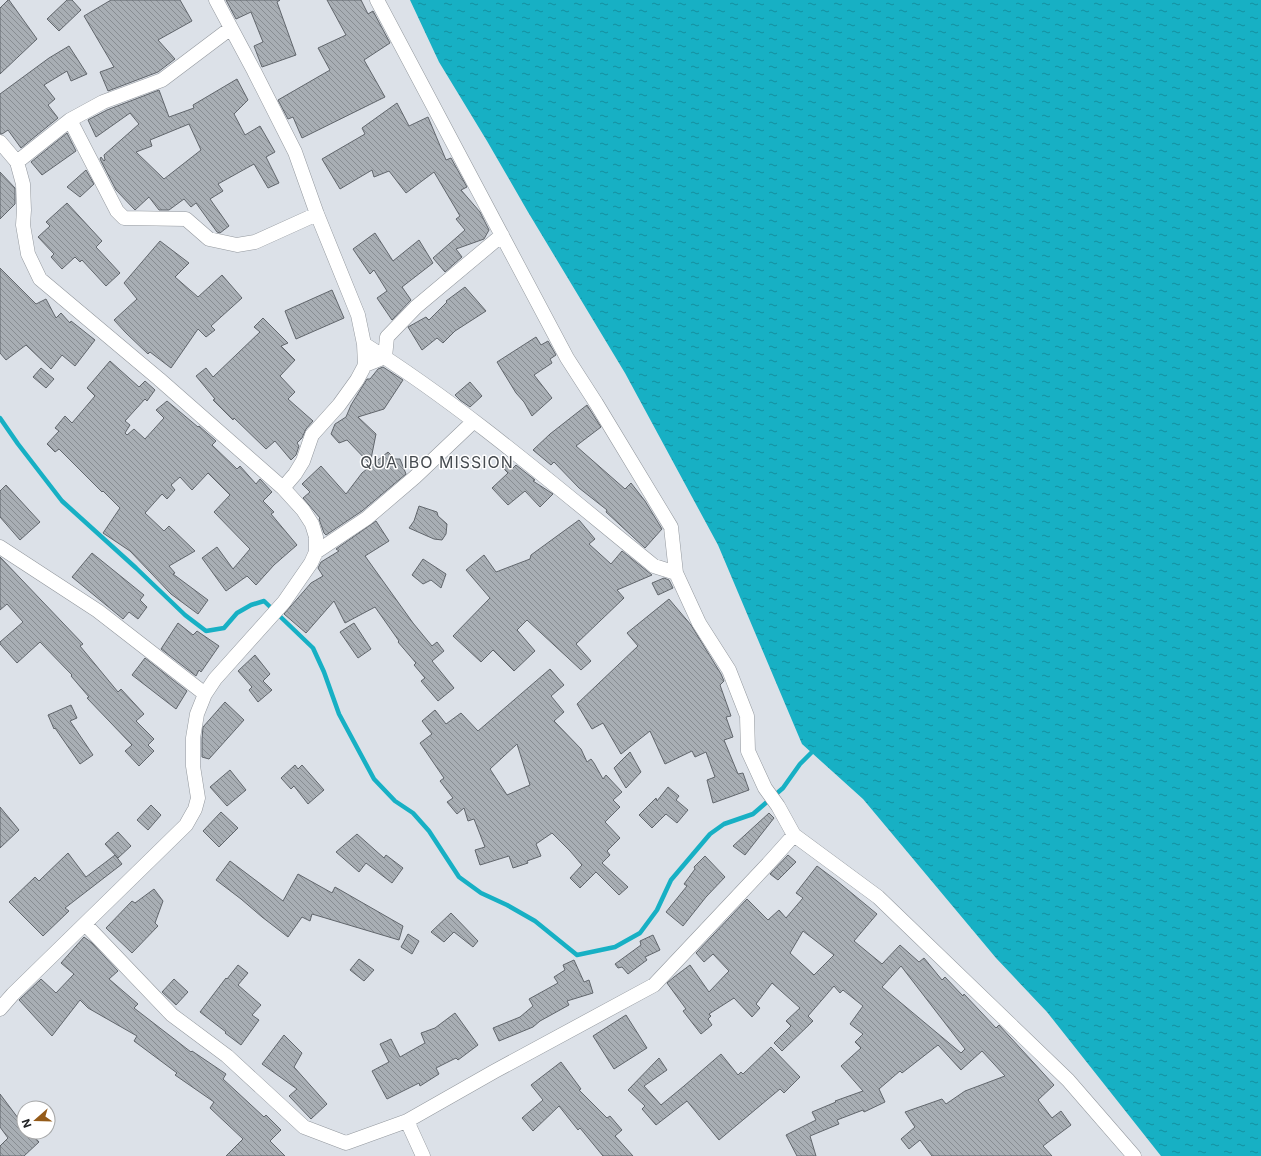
<svg xmlns="http://www.w3.org/2000/svg" width="1261" height="1156" viewBox="0 0 1261 1156" font-family="Inter,sans-serif">
	<style>
		.water { fill: url(#water-ripples) }
		.lines { fill: none; stroke-linecap: round; stroke-linejoin: round }
		.stream { stroke: #17b0c4; stroke-width: 4.5 }
		.building { fill: url(#building-back-hatch); stroke: #61666c; fill-rule: evenodd }
		.street-casing { stroke: #93989e; stroke-width: 15 }
		.street { stroke: #fff; stroke-width: 14 }
		.labels { text-anchor: middle; stroke-width: 3; stroke-linejoin: round; paint-order: stroke }
		.quarter-label { font-size: 16px; letter-spacing: 1px; fill: #464b50; stroke: #fff }
	</style>
	<defs>
		<pattern id="water-ripples" width="26" height="14" patternUnits="userSpaceOnUse"><rect width="26" height="14" fill="#17b0c4"/><path d="M2 4q2-2 4 0t4 0M15 11q2-2 4 0t4 0" fill="none" stroke="#148f9f"/></pattern>
		<pattern id="building-back-hatch" width="6" height="6" patternUnits="userSpaceOnUse"><rect width="6" height="6" fill="#a8aeb4"/><path d="M-1 5l2 2M0 0l6 6M5-1l2 2" fill="none" stroke="#888d92"/></pattern>
	</defs>
	<rect width="100%" height="100%" fill="#dce1e8"/>
	<path class="water" d="M410,0h851v1156h-100l-114,-144 -51,-54 -133,-159 -61,-55 -84,-199 -93,-172 -97,-161 -41,-71 -48,-79z"/>
	<g class="lines">
		<path class="stream" d="M0,418l18,26 44,57 74,67 49,47 21,16 18,-3 13,-15 14,-8 13,-4 49,47 11,24 15,42 35,65 21,22 18,12 16,18 30,46 22,16 26,12 28,16 42,34 38,-8 25,-14 17,-23 14,-30 39,-46 14,-10 29,-10 30,-26 17,-24 15,-15"/>
	</g>
	<path class="building" d="M8,0h1l28,39 -37,35v-66z
		M67,0h5l9,10 -22,21 -12,-12z
		M111,0h69l12,21 -34,19 17,19 -17,13 -50,19 -8,-19 14,-5 -30,-51z
		M226,0h54l-3,2 19,53 -34,12 -8,-21 9,-4 -12,-30 -15,7z
		M327,0h34l7,14 5,-3 17,32 -26,17 21,37 -83,41 -9,-21 -5,2 -10,-19 52,-30 -12,-22 28,-13z
		M69,46l18,28 -16,7 -4,-10 -23,14 11,14 -7,6 10,13 -37,30 -13,-18 -6,4h-2v-40l49,-36z
		M237,79l11,21 -14,14 11,21 15,-9 15,26 -9,5 13,26 -11,5 -14,-24 -36,20 5,7 -13,8 19,27 -9,7 -3,-1 -21,-29 -5,4 -7,-8 -15,11h-10l-10,-13 -14,13 -19,-20 -16,-31 1,-2 3,4 1,-1 -1,-5 35,-31 -9,-11 -34,24 -8,-17 19,-10 52,-20 10,27 25,-9 -1,-3zM189,124l12,26 -37,29 -28,-27 16,-6 -2,-6z
		M397,103l12,23 19,-9 18,43 5,-2 16,29 -6,3 19,22 9,18 -5,9 -28,10 6,8 -17,15 -12,-14 32,-28 -9,-11 4,-3 -26,-44 -28,21 -17,-22 -15,6 -2,-7 -32,19 -18,-30 43,-25 -3,-6z
		M67,133l9,18 -34,24 -11,-13z
		M86,170l8,14 -14,13 -13,-10z
		M0,172l15,16v16l-15,15z
		M67,203l35,38 -6,6 24,26 -14,13 -24,-26 -2,2 -5,-5 -13,12 -11,-12 3,-3 -16,-17 12,-11 -4,-4z
		M375,233l18,28 26,-21 14,23 -31,24 9,13 -19,20 -15,-22 10,-7 -13,-21 -4,4 -17,-25z
		M160,241l29,22 -14,14 23,20 24,-22 20,23 -31,28 4,4 -9,7 -8,-8 -27,39 -21,-16 -2,2 -22,-21 -12,-13 23,-21 -13,-16z
		M0,268l36,36 10,-5 10,19 5,-5 9,10 1,-2 24,19 -20,26 -13,-11 -11,14 -25,-24 -20,15 -6,-7z
		M465,287l21,24 -31,20 -12,12 -6,-5 -15,12 -14,-23 18,-10 3,3 18,-18 -1,-1z
		M332,290l12,28 -48,21 -11,-28z
		M263,318l25,25 -7,3 14,14 -15,16 15,16 -7,7 25,22 -7,8 -4,9 -5,5 2,3 -3,9 -5,5 -16,-19 -9,8 -32,-31 -1,2 -20,-20 2,-1 -19,-23 10,-8 7,9 47,-45 -6,-5z
		M536,337l5,8 7,-4 8,14 -6,4 2,4 -18,12 18,23 -20,18 -8,-14 -8,-9 -19,-31z
		M110,361l29,26 6,-6 10,9 -8,11 -2,-2 -20,22 5,4 -5,8 2,2 7,-6 11,10 19,-21 -8,-8 11,-9 31,26 1,-1 17,15 -4,4 25,24 3,-3 16,18 4,-5 12,13 -9,9 11,11 -3,2 26,31 -23,20 -18,20 -9,-9 -21,15 -24,-33 15,-11 16,22 17,-20 -36,-37 16,-17 -22,-22 -16,17 -12,-13 -9,8 4,5 -8,9 -5,-5 -17,19 19,18 5,-5 26,25 -26,15 6,7 -2,1 35,26 -10,14 -27,-20 -41,-43 -27,-18 17,-25 -17,-17 -1,1 -43,-43 -4,3 -8,-8 12,-13 -4,-3 10,-12 7,7 23,-27 -8,-8z
		M383,367l20,13 -19,29 -26,8 18,17 -6,30 -23,-24 -8,3 -8,-9 4,-10 11,-7 5,-12 16,-26h3l8,-10z
		M41,368l13,11 -8,9 -13,-11z
		M470,382l12,14 -12,11 -10,-7 -5,-5z
		M587,405l14,22 -25,19 49,43 6,-6 14,18 17,28 -17,19 -39,-36 1,-2 -28,-22 -25,-26 -3,3 -18,-15 17,-16z
		M388,452l7,7h5l6,15 -44,37 -36,24 -2,-2 -5,-14 1,-1 -17,-20 7,-6 -8,-8 19,-18 25,28 16,-21z
		M505,465l7,4 4,-4 19,15 -2,1 20,13 -13,13 -15,-16 -17,14 -16,-17 16,-15 -5,-5z
		M6,485l34,37 -20,18 -20,-23v-26z
		M419,506l18,6 1,4 9,8 -1,10 -4,6 -8,-1 -25,-11 5,-7z
		M579,520l16,19 -6,5 22,20 11,-13 30,24 -35,15 7,8 -48,46 15,17 -10,9 -54,-50 -10,10 18,21 -21,20 -21,-21 -12,12 -28,-26 37,-38 -24,-28 18,-15 12,17 34,-13 1,-4z
		M376,521l13,20 -24,15 48,67 19,23 5,-4 7,9 -12,10 22,27 -16,13 -17,-20 4,-3 -11,-13 2,-2 -18,-21 1,-1 -24,-34 -30,16 -11,-22 -28,32 -22,-19 27,-31 12,-7 -5,-8 3,-6 18,-11 -3,-2z
		M92,553l52,42 -4,5 7,7 -9,12 -9,-7 -6,7 -51,-42z
		M0,557l83,87 -3,2 38,46 3,-3 23,25 -8,7 18,18 -6,6 6,6 -15,15 -14,-15 7,-6 -45,-47 2,-1 -18,-21 1,-1 -32,-33 -23,21 -17,-19v-2l23,-20 -16,-18 -7,6z
		M423,559l23,15 -5,14 -10,-8 -8,4 -11,-9z
		M664,578l5,2 4,8 -15,7 -6,-12z
		M669,599l22,26 30,49 3,7 -4,4 11,31 -5,1 7,20 -9,3 14,34 5,-1 6,17 -36,13 -6,-23 8,-3 -9,-25 -11,5 -3,-6 -27,13 -15,-33 -29,23 -18,-31 -11,6 -15,-25 61,-58 -11,-13z
		M178,623l15,12 4,-4 22,15 -18,26 -2,-2 -3,6 -35,-27z
		M354,623l17,26 -13,9 -18,-26z
		M255,655l15,19 -7,7 9,9 -14,12 -9,-12 3,-3 -14,-16z
		M145,658l42,33 -11,18 -44,-34z
		M550,669l14,16 -13,11 13,16 -10,9 27,28 6,13 4,-3 3,4 9,16 3,-4 16,17 -9,8 7,7 -15,15 15,16 -13,13 3,4 -8,8 26,24 -9,8 -23,-23 -16,16 -10,-10 12,-13 -12,-14 -18,-18 -16,11 5,12 -14,5 1,2 -15,5 -4,-12 -29,9 -5,-15 10,-3 -11,-28 -6,2 -4,-13 -7,6 -10,-12 6,-4 -13,-17 4,-3 -24,-35 12,-9 -10,-13 13,-11 11,14 15,-11 17,18zM517,744l13,41 -23,10 -17,-26z
		M225,702l19,18 -35,39 -7,-2v-18l1,-12z
		M71,705l6,13 -7,3 23,34 -13,9 -25,-36 -1,1 -6,-14z
		M630,752l11,20 -15,16 -12,-20z
		M295,765l3,4 4,-4 22,25 -16,14 -14,-18 -3,3 -10,-11z
		M230,770l16,20 -19,16 -17,-19z
		M668,787l11,9 -3,4 12,10 -11,13 -11,-9 -14,14 -13,-13 17,-17 1,3z
		M151,805l10,10 -13,15 -11,-10z
		M0,807l19,23 -19,18z
		M221,812l17,16 -19,19 -16,-16z
		M769,813l5,5 -29,37 -12,-9z
		M118,832l13,14 -13,12 -13,-14z
		M357,834l27,24 2,-3 17,13 -11,15 -26,-20 -7,9 -23,-20z
		M68,853l18,24 29,-22 7,9 -57,44 4,3 -26,25 -34,-34 26,-25 4,4z
		M788,855l8,7 -18,18 -8,-6z
		M705,856l20,21 -19,20 -23,29 -17,-14 21,-26 -3,-2 11,-15 -1,-2z
		M230,861l53,40 15,-27 34,19 3,-6 68,39 -4,14 -87,-26 -2,7 -8,-4 -14,20 -26,-20 -21,-18 -25,-19z
		M817,866l20,15 40,33 -23,27 28,23 18,-19 19,17 5,-4 18,22 3,-3 18,19 1,-2 32,34 3,-3 55,60 -16,15 14,18 9,-7 10,14 -28,21 9,10h-120l-12,-16 -11,9 -8,-10 14,-12 -10,-15 37,-13 4,5 19,-13 40,-15 -23,-25 -21,19 -23,-25 -36,28 -2,-2 -21,18 6,13 -21,10 -1,-2 -26,10 2,4 -29,12 6,20h-19l-11,-21 30,-15 -4,-8 24,-10 -1,-1 28,-10 -22,-25 20,-18 -6,-6 8,-8 -13,-10 13,-18 -20,-16 -3,3 -6,-7 -26,30 5,5 -31,30 -8,-8 17,-17 -5,-5 14,-13 -28,-25 -16,21 4,4 -8,9 -18,-19 -25,16 2,2 -3,3 4,6 -11,9 -18,-23 3,-2 -19,-26 7,-6 16,-12 19,27 20,-21 -16,-17 -9,8 -8,-9 51,-54 21,21 11,-10 7,8 17,-20 -7,-5zM803,931l31,24 -20,20 -24,-22zM901,966l64,83 -4,4 -79,-66z
		M154,889l9,12 -8,22 3,3 -26,27 -26,-25 26,-27 3,2z
		M451,913l27,28 -5,6 -19,-15 -10,10 -13,-10z
		M408,934l11,7 -7,13 -11,-7z
		M653,935l7,15 -15,7 2,3 -19,14 -6,-7 -4,1 -3,-4 26,-19 -1,-4z
		M84,937l8,6 26,28 -9,8 29,25 -4,4 57,44 1,-1 34,23 -3,5 41,38 2,-2 15,15 -11,11 15,15h-59l17,-17 -33,-31 4,-6 -39,-27 2,-2 -43,-32 3,-5 -49,-28 -8,-8 -28,36 -33,-36 22,-21 15,14 18,-19 -13,-11z
		M359,959l15,11 -10,11 -14,-11z
		M574,960l10,22 5,-2 4,13 -26,8 2,4 -29,16 -7,6 -34,14 -6,-13 27,-11 13,-11 -4,-7 29,-16 -4,-6 11,-7 -2,-5z
		M238,965l10,8 -10,12 23,20 -9,10 7,5 -18,25 -16,-12 1,-1 -26,-20 26,-34 1,1z
		M174,979l14,13 -12,13 -14,-13z
		M455,1013l23,32 -20,15 -2,-2 -20,10 3,6 -19,12 -1,-3 -32,16 -15,-28 17,-9 -9,-18 11,-5 9,18 25,-14 -4,-10 14,-5z
		M626,1015l21,33 -33,21 -21,-33z
		M284,1035l18,18 -8,14 33,37 -16,15 -22,-23 8,-7 -35,-25z
		M771,1047l29,30 -16,16 -4,-4 -61,51 -32,-39 -31,24 -14,-16 3,-3 -17,-16 31,-32 8,12 -23,16 17,19 23,-19 37,-32 17,21 3,-3 2,2z
		M561,1062l20,27 -2,1 28,28 3,-2 12,14 -7,6 18,20h-30l-23,-28 -2,2 -19,-24 -26,25 -11,-13 21,-18 -12,-15z
		M0,1094l24,32v6h6l9,10 -15,14h-24v-10l8,-8 -8,-11z"/>
	<g class="lines">
		<defs>
			<path id="street" d="M216,0l38,71 41,81 22,62 41,101 6,29 1,21
				M377,0l190,358 29,45 75,124 5,46 23,50 30,47 18,46 1,35 17,37 13,18 16,29
				M70,120l47,91 7,7 62,1 23,20 28,6 18,-3 62,-28
				M0,142l17,20 6,22 1,26 -1,15 5,29 12,25 119,100 124,109 20,22 9,14 4,13v15l-5,11 -27,39 -69,77 -10,15 -8,20 -4,24v28l5,32 -3,11 -9,16 -173,169 -13,15
				M17,162l53,-42 33,-18 59,-22 69,-52
				M364,344c103,65 196,146 290,222l22,7
				M283,488l12,-14 8,-13 9,-26 27,-30 18,-25 8,-15 20,-8 2,-20 29,-30 86,-72
				M0,547l98,64 107,83
				M316,552l51,-34 48,-41 59,-56
				M85,924l87,91 55,41 77,71 42,16 61,-22 88,-50 159,-86 114,-121 26,-29 84,62 190,183 66,76
				M407,1121l16,35"/>
		</defs>
		<use href="#street" class="street-casing"/>
		<use href="#street" class="street"/>
	</g>
	<g class="labels">
		<g class="quarter-label">
			<text x="437" y="468">QUA IBO MISSION</text>
		</g>
	</g>
	<g transform="translate(36 1120) rotate(250)"><circle r="19" fill="#ffffff" stroke="#a6a7a8"/>
	<path d="M0-3L7 15L0 10L-7 15Z" fill="#955b19"/>
	<text y="-6" font-size="11" font-weight="bold" text-anchor="middle" fill="#212325">N</text>
	</g>
</svg>
